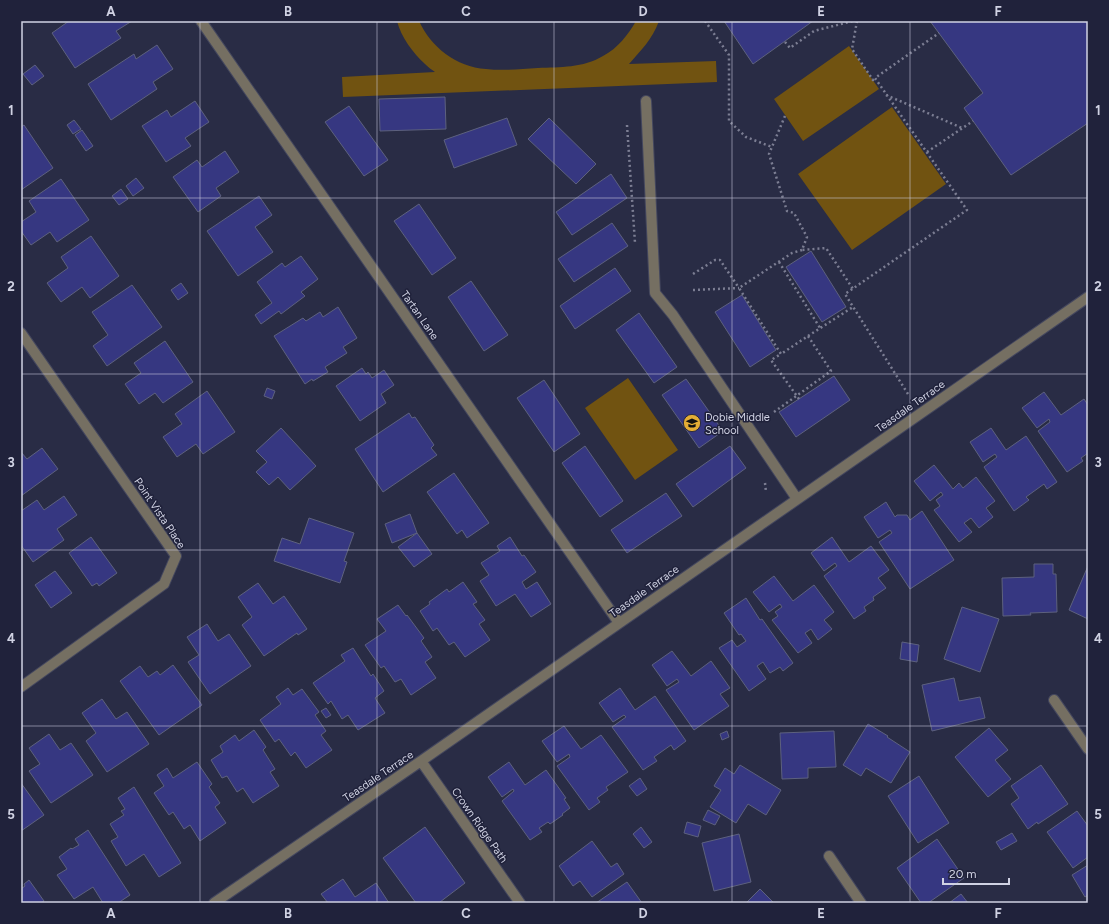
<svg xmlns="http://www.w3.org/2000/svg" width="1109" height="924" viewBox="0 0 1109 924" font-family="Figtree,sans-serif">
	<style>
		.green { fill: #715311 }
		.building { fill: #363781; stroke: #5d617e }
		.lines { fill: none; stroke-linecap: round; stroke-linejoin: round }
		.minor-casing { stroke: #44475e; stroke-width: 12 }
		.path { stroke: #7c7e93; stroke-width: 2.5; stroke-dasharray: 2 3; stroke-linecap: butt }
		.minor { stroke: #756f62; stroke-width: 10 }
		.grid { fill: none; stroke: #d0d2e3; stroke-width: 1; stroke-opacity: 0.55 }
		.labels { text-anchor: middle; stroke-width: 3; stroke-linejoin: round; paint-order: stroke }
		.street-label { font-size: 11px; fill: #d0d2e3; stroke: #20223b }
		.poi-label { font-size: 11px; fill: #d0d2e3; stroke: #20223b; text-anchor: start }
		.neatline { fill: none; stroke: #d0d2e3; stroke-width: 1.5 }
		.grid-label { font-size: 13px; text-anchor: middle; font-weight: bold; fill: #d0d2e3 }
	</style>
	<rect width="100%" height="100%" fill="#292c45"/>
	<path class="green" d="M397,21h22c12,26 37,46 67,48 17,2 34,0 52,-1 22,-1 45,0 65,-12 15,-8 25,-21 33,-35h23c-7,19 -18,29 -30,43l87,-3 1,21 -374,15 -1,-20 93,-5c-3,-2 -7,-5 -10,-8 -12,-11 -24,-27 -28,-43z
		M849,46l30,43 -76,52 -29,-42z
		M892,107l54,77 -94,66 -54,-76z
		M628,378l50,72 -43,30 -50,-72z"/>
	<path class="building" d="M69,21h63l-16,10 5,7 -46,30 -23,-35z
		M724,21h89l-60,43z
		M930,21h158v102l-77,52 -47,-67 19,-15z
		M157,45l16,24 -20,13 4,7 -46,31 -23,-36 46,-30 2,5z
		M35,65l9,11 -12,9 -9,-11z
		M445,97l1,32 -66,2 -1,-32z
		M195,101l14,21 -24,16 6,8 -25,16 -24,-36 25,-16 4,7z
		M349,106l39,54 -24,16 -39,-54z
		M507,118l10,27 -63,23 -10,-28z
		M549,118l47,46 -20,20 -48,-45z
		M74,120l7,9 -8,5 -6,-9z
		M24,125l29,43 -32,22v-63z
		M82,130l11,16 -7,5 -11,-16z
		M225,151l14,21 -23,16 5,8 -23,16 -25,-35 24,-17 5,7z
		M611,174l16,24 -55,37 -16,-23z
		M136,178l8,10 -11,8 -7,-10z
		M61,179l28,41 -32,22 -7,-10 -19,13 -10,-14v-9l15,-10 -7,-11z
		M121,189l7,10 -9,6 -7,-9z
		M259,196l13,19 -17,12 18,25 -35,24 -31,-45z
		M419,204l37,54 -24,17 -38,-54z
		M612,223l16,23 -54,36 -16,-23z
		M91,236l28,40 -29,22 -8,-11 -21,15 -14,-19 21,-15 -7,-11z
		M811,251l35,56 -24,15 -36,-55z
		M301,256l17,23 -17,13 4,4 -24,18 -2,-3 -18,13 -6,-9 17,-12 -15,-21 25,-19 3,4z
		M615,268l16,23 -56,38 -15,-23z
		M471,281l37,54 -24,16 -36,-54z
		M181,283l7,10 -10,7 -7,-10z
		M132,285l30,42 -55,39 -14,-20 15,-11 -16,-23z
		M742,295l34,55 -26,17 -35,-55z
		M338,307l19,31 -14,9 4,6 -22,14 3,5 -15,9 -1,-2 -7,5 -31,-48 29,-18 3,3 14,-9 3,5z
		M639,313l38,54 -23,16 -38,-53z
		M165,341l28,41 -30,21 -8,-10 -16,11 -14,-20 16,-11 -7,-10z
		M362,368l4,6 2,-2 4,6 12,-8 10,15 -13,9 5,9 -26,18 -24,-35z
		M834,376l16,24 -54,37 -17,-25z
		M686,379l37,52 -24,17 -37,-53z
		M544,380l36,54 -26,18 -37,-54z
		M267,388l8,3 -3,8 -8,-3z
		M207,391l28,41 -32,22 -7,-10 -19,13 -14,-20 19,-13 -7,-10z
		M1044,392l17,23 23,-16 4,6v48l-7,5 2,3 -16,11 -29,-41 12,-9 -1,-3 -12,9 -15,-20z
		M409,413l3,5 3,-1 19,28 -3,3 6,7 -54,37 -28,-43z
		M281,428l35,38 -26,24 -12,-13 -9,8 -13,-13 11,-10 -11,-11z
		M991,428l15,22 20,-14 31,46 -10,7 -3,-5 -18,13 3,3 -15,11 -30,-44 13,-10 -2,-3 -12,8 -13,-20z
		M585,446l38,55 -23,16 -38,-54z
		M730,446l16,22 -53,39 -17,-23z
		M42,448l16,21 -37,27v-44l6,7z
		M934,465l19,24 6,-6 4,5 13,-11 19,24 -9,7 7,9 -14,11 -8,-10 -7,5 8,9 -13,10 -25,-32 6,-4 -4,-6 7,-5 -2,-3 -11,9 -16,-20z
		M454,473l35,50 -22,15 -5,-8 -5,4 -30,-42z
		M666,493l16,23 -55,37 -16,-23z
		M64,496l13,19 -20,14 7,11 -31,22 -12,-17v-34l16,-11 7,10z
		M886,502l9,15 2,-2h10l3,5 12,-9 32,49 -44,29 -31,-47 13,-9 -2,-3 -12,8 -14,-21z
		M410,514l7,19 -25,10 -7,-19z
		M309,518l45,15 -10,28 3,1 -7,21 -66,-22 8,-23 18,6z
		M417,533l15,21 -18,13 -16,-20z
		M91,537l26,36 -18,13 -2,-3 -5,3 -23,-33z
		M510,537l12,19 2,-1 12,17 -14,10 4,7 11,-7 14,22 -20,13 -16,-23 -19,12 -16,-25 9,-6 -8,-12 19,-12 -3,-5z
		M832,537l17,25 22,-16 18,24 -11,8 8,10 -13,9 1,3 -10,7 2,4 -12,8 -30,-43 13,-10 -2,-3 -11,8 -13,-18z
		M1034,564h19v10h3l1,38 -27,1 1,2 -28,1 -1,-38 32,-1z
		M1088,566v53l-19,-9z
		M55,571l17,22 -21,15 -16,-23z
		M774,576l19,25 21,-16 20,27 -10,8 8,9 -14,11 -7,-11 -6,4 7,10 -14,10 -26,-33 6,-4 -3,-4 7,-5 -2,-3 -11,8 -16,-20z
		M463,582l14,20 -4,2 12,16 -6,4 11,16 -25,17 -11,-15 -5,3 -12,-17 -4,3 -13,-20 10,-7 -1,-2 18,-13 2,3z
		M258,583l15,21 11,-8 23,33 -9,6 -1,-2 -33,23 -22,-31 10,-8 -14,-20z
		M746,598l14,22 2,-1 31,44 -10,8 -3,-4 -10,6 -7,-11 -6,4 9,13 -17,12 -30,-43 13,-8 5,7 9,-6 -5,-7 -2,1 -15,-22z
		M398,605l8,11 1,-1 17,23 -3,3 11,16 -7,5 11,16 -25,17 -10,-16 -6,3 -11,-16 -3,2 -16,-23 21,-14 -9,-12z
		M962,607l37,12 -19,53 -36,-13z
		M207,624l11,17 11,-7 22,32 -41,28 -22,-32 11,-7 -12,-18z
		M902,642l17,3 -2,17 -17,-3z
		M353,648l18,28 2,-2 11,17 -9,7 10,15 -27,17 -10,-15 -6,4 -11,-18 -3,3 -15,-21 32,-22 -4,-6z
		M672,651l19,25 20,-15 19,27 -10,6 9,12 -35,24 -28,-40 13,-8 -2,-3 -10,7 -15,-21z
		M173,665l29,40 -43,30 -39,-54 20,-15 8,11 9,-6 3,4z
		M954,678l5,23 21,-4 5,21 -53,13 -10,-46z
		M288,688l5,7 9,-6 17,23 -4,3 11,16 -5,4 11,15 -26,18 -11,-16 -4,4 -12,-17 -4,3 -15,-22 21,-16 -5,-7z
		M620,688l15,22 20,-14 31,45 -12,9 -3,-5 -17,12 3,4 -14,9 -31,-43 14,-10 -2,-2 -11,7 -14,-19z
		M102,699l14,20 11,-7 22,32 -42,28 -21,-31 10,-8 -14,-20z
		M326,708l5,7 -5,3 -5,-7z
		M868,724l20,12 -1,1 23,15 -19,31 -25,-15 -5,8 -18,-11z
		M564,726l17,23 20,-14 27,37 -22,15 2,3 -11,8 3,4 -11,8 -32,-44 13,-9 -1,-3 -12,8 -15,-21z
		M989,728l19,22 -13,10 16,19 -23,18 -33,-40z
		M254,730l12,17 -3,3 12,19 -5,3 9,14 -26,17 -10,-15 -6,4 -10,-16 -5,2 -11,-18 12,-8 -3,-6 15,-11 4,6z
		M727,731l2,6 -7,3 -2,-6z
		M834,731l2,36 -28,1v10l-26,1 -2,-46z
		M49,734l11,16 11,-7 22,32 -42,28 -22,-32 11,-7 -11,-16z
		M197,762l15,22 -3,3 11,16 -5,4 11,16 -26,18 -10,-16 -6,4 -11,-17 -4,3 -15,-22 10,-7 -7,-11 10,-7 6,10z
		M509,762l16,23 21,-15 20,28 -2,1 6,9 -8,6 1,1 -13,9 -2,-2 -9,6 3,4 -12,8 -28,-39 12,-10 -1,-2 -11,8 -14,-20z
		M740,765l41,25 -15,25 -18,-11 -12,19 -26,-16 11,-17 -7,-4 11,-18 9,6z
		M1041,765l27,39 -30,20 -1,-2 -9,7 -17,-25 8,-6 -8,-12z
		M919,776l30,47 -31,20 -30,-47z
		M640,778l7,11 -10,7 -8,-10z
		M21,783l23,32 -23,16z
		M134,787l47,76 -22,14 -15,-23 -18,12 -15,-25 7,-4 -8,-13 14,-9 -3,-4 4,-2 -7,-11z
		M708,810l12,6 -5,9 -12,-5z
		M1077,811l11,15v31l-15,11 -26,-36z
		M687,822l14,4 -3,11 -14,-4z
		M425,827l40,56 -25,19 1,1h-25l-33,-45z
		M641,827l11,15 -8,6 -11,-14z
		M88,830l42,65 -12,8h-15l-10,-16 -19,12 -17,-24 10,-6 -8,-12 12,-9 1,1 7,-4 -4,-6z
		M1012,833l5,8 -16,9 -5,-8z
		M739,834l12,48 -37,9 -12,-48z
		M937,839l27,39 -36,25h-7l-24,-35z
		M592,841l19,26 6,-4 7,11 -32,23 -12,-16 -7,5 -14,-20z
		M1088,865v30l-3,2 -13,-22z
		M343,879l12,18 21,-14 13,20h-61l-7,-9z
		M29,880l15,21 -3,2h-20v-14l4,-3 -1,-2z
		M627,882l15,21h-46z
		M760,889l14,14h-28z
		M961,894l7,9h-19z"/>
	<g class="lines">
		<defs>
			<path id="minor" d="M201,21l418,602
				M646,101l9,192 18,22 124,184
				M21,333l155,223 -12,28 -143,103
				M1054,700l34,49
				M421,761l99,142
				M829,856l32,47
				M214,903l207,-142 667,-464"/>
		</defs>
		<use href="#minor" class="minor-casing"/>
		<path class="path" d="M705,21l24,34v66l17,16 26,10
			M857,21l-5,28 21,31 2,-2
			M785,42l5,6 24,-17 39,-10
			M886,95l76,33
			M785,116l-16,38 18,57 7,2 13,24 -5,13 24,-2 27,41
			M627,125l8,118
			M927,152l46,-31
			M779,262l41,66
			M693,274l22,-14h5l19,28
			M693,290l46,-2
			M808,336l45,-29
			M908,394l-63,-100 122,-84 -92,-132 64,-45
			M799,399l-28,-39 10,-6 -42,-66 53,-35 10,-3
			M774,412l57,-41 -23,-35 -27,18
			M765,483l1,9"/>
		<use href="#minor" class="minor"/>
	</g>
	<path class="grid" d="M200,21v882M377,21v882M554,21v882M732,21v882M910,21v882M21,198h1067M21,374h1067M21,550h1067M21,726h1067"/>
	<defs>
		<symbol id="school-disc" viewBox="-11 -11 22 22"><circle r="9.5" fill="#e4ad35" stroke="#20223b"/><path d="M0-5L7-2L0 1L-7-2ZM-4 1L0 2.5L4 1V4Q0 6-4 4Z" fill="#111"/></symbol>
	</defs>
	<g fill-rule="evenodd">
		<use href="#school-disc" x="682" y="413" width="20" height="20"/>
	</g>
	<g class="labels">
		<g class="street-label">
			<text transform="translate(420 315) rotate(55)" y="4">Tartan Lane</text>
			<text transform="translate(910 406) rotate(-35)" y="4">Teasdale Terrace</text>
			<text transform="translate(160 513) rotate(56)" y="4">Point Vista Place</text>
			<text transform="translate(644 591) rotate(-35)" y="4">Teasdale Terrace</text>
			<text transform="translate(378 776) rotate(-34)" y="4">Teasdale Terrace</text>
			<text transform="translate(480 825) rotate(55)" y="4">Crown Ridge Path</text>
		</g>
		<g class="poi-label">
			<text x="705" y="421">Dobie Middle<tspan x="705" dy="13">School</tspan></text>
		</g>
	</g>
	<rect width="1109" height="924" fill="none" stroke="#20223b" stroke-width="44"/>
	<path d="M943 878v6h66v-6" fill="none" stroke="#d0d2e3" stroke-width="2"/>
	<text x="949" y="878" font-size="12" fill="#d0d2e3" stroke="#20223b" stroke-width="3" paint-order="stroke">20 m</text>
	<rect x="22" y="22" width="1065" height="880" class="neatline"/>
	<g class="grid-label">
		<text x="111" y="16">A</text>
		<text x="288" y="16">B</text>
		<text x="466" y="16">C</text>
		<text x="643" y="16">D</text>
		<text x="821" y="16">E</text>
		<text x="998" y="16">F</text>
		<text x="11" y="115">1</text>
		<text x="1098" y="115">1</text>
		<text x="11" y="291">2</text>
		<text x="1098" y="291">2</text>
		<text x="11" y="467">3</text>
		<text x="1098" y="467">3</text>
		<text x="11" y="643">4</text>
		<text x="1098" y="643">4</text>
		<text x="11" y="819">5</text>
		<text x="1098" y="819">5</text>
		<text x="111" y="918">A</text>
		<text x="288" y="918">B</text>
		<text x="466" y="918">C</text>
		<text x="643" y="918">D</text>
		<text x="821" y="918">E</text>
		<text x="998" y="918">F</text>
	</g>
</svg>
